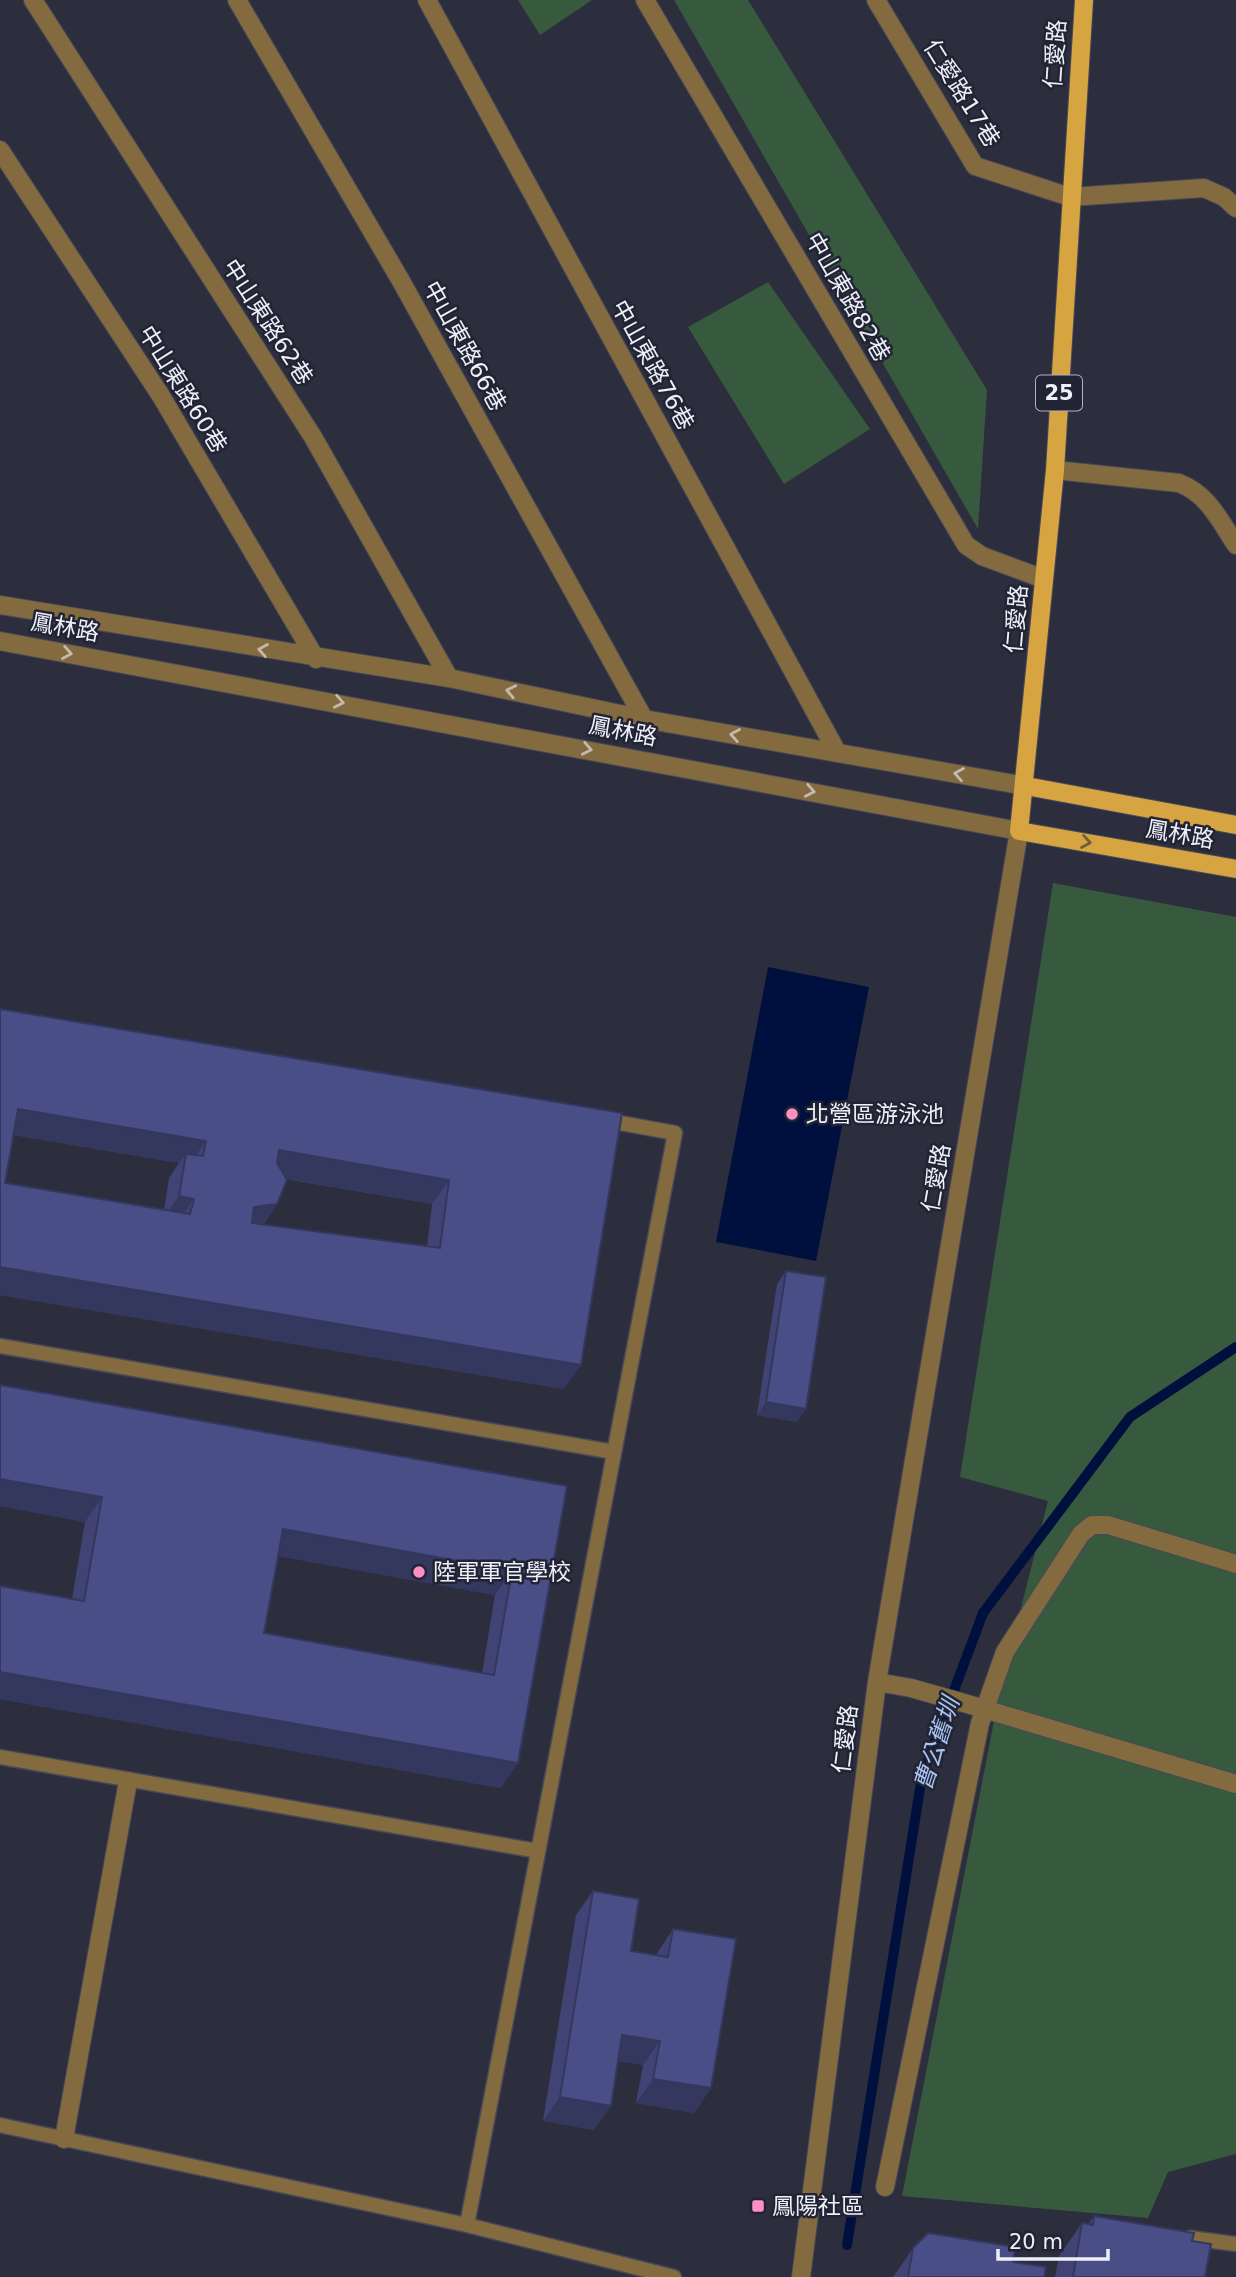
<svg xmlns="http://www.w3.org/2000/svg" width="1236" height="2277" viewBox="0 0 1236 2277" font-family="'DejaVu Sans','Noto Sans TC',sans-serif">
<rect width="100%" height="100%" fill="#2c2e3e"/>
<path fill="#37593e" d="M518,0H592L540,35Z
M674,0H748L987,390L978,529Z
M768,282L870,429L784,484L688,327Z
M1053,883L1236,917V2154L1168,2172L1148,2218L902,2196L999,1695L1048,1501L960,1477Z"/>
<path fill="#00103e" d="M768,967L869,987L816,1261L716,1242Z"/>
<g fill="none" stroke-linecap="round" stroke-linejoin="round">
<path stroke="#00103e" stroke-width="10" d="M847,2245L922,1776L983,1613L1130,1417L1236,1347"/>
<g stroke="#474958" stroke-width="17">
<path id="service" d="M0,1346L614,1452
M0,1757L538,1851
M0,2125L467,2225L674,2277
M467,2225L675,1133L604,1120
M1176,2245L1190,2238L1236,2244"/>
</g>
<g stroke="#474958" stroke-width="20">
<path id="minor" d="M33,0L313,437L449,678
M237,0L401,281L644,719
M427,0L837,752
M645,0L966,545L982,556L1044,579
M876,0L975,166L1070,197L1204,188L1224,197L1236,208
M0,150L161,396L316,659
M1055,470L1179,483C1208,494 1220,521 1236,545
M0,605L449,678L644,719L1026,786
M0,641L1019,831L877,1682L801,2277
M877,1682L911,1688L964,1703L1236,1784
M64,2139L128,1781
M885,2187L980,1723L1005,1652L1081,1534L1092,1525H1108L1236,1564"/>
</g>
<g stroke="#474958" stroke-width="20">
<path id="primary" d="M1084,0L1055,470L1019,831L1236,869
M1026,786L1236,825"/>
</g>
<use href="#service" stroke="#836b3f" stroke-width="14"/>
<use href="#minor" stroke="#836b3f" stroke-width="18"/>
<use href="#primary" stroke="#d6a440" stroke-width="18"/>
</g>
<path fill="#404374" fill-rule="evenodd" d="M0,1009L622,1113L564,1389L0,1295ZM14,1135L179,1163L169,1178L164,1210L5,1183ZM286,1179L432,1204L427,1247L263,1225L277,1204Z
M786,1271L797,1422L757,1415L777,1284Z
M0,1385L567,1486L501,1788L0,1699V1586L72,1599L85,1522L0,1506ZM278,1556L495,1595L482,1673L264,1633Z
M593,1891L631,1951L656,1955L673,1929L711,2088L694,2113L636,2103L643,2065L618,2061L594,2130L543,2121L576,1915Z
M1094,2216L1192,2241L1205,2277H1055L1059,2256L1082,2223L1088,2224Z
M913,2248L1013,2262L1044,2277H893Z"/>
<path fill="#34375e" d="M18,1109L206,1141L189,1165L186,1154L179,1163L1,1133Z
M279,1150L449,1180L432,1204L262,1174Z
M179,1196L194,1199L177,1223L162,1220Z
M277,1204L260,1228L237,1231L254,1207Z
M0,1267L581,1365L564,1389L0,1295Z
M766,1402L806,1409L797,1422L757,1415Z
M0,1479L102,1497L85,1522L0,1506Z
M283,1529L512,1571L495,1595L266,1554Z
M0,1672L518,1763L501,1788L0,1699Z
M622,2035L660,2041L643,2065L605,2059Z
M653,2079L711,2088L694,2113L636,2103Z
M560,2097L611,2106L594,2130L543,2121Z"/>
<path fill="#4a4e87" stroke="#34375e" stroke-width="2" fill-rule="evenodd" d="M0,1009L622,1113L581,1365L0,1267ZM18,1109L206,1141L203,1156L186,1154L179,1196L194,1199L190,1214L5,1183ZM279,1150L449,1180L440,1248L252,1223L254,1207L277,1204L287,1180L277,1163Z
M786,1271L826,1277L806,1409L766,1402Z
M0,1385L567,1486L518,1763L0,1672V1586L84,1601L102,1497L0,1479ZM283,1529L512,1571L494,1675L264,1633Z
M593,1891L639,1899L631,1951L668,1957L673,1929L736,1939L711,2088L653,2079L660,2041L622,2035L611,2106L560,2097Z
M1094,2216L1194,2233L1192,2241L1211,2244L1205,2277H1073L1082,2223L1093,2225Z
M928,2233L1015,2247L1013,2262L1046,2267L1044,2277H908L913,2248Z"/>
<defs><path id="oneway-chevron" d="M-2-3.5L2.5 0L-2 3.5" fill="none" stroke-width="1.6" stroke-linecap="round" stroke-linejoin="round" transform="scale(1.75)"/></defs>
<g stroke="#c3baaf">
<use href="#oneway-chevron" transform="translate(263 650) rotate(-170)"/>
<use href="#oneway-chevron" transform="translate(67 653) rotate(10)"/>
<use href="#oneway-chevron" transform="translate(511 691) rotate(-168)"/>
<use href="#oneway-chevron" transform="translate(339 702) rotate(11)"/>
<use href="#oneway-chevron" transform="translate(735 735) rotate(-170)"/>
<use href="#oneway-chevron" transform="translate(587 749) rotate(11)"/>
<use href="#oneway-chevron" transform="translate(959 774) rotate(-170)"/>
<use href="#oneway-chevron" transform="translate(810 791) rotate(11)"/>
</g>
<use stroke="#735e39" href="#oneway-chevron" transform="translate(1086 842) rotate(10)"/>
<g fill="#fc8fc3" stroke="#222434" stroke-width="2.5">
<circle cx="792" cy="1114" r="7"/>
<circle cx="419" cy="1572" r="7"/>
<rect x="751" y="2199" width="14" height="14" rx="3.5"/>
</g>
<g text-anchor="middle" dominant-baseline="central" stroke-width="5" stroke-linejoin="round" paint-order="stroke">
<rect fill="#222434" stroke="#b0b2bf" stroke-width="2" x="1036" y="375.5" width="46" height="35" rx="5"/>
<g font-size="21" font-weight="bold" fill="#edeffa">
<text x="1059" y="393">25</text>
</g>
<g font-size="23" fill="#edeffa" stroke="#222434">
<text transform="translate(1055 54) rotate(-86)">仁愛路</text>
<text transform="translate(962 93) rotate(58)">仁愛路17巷</text>
<text transform="translate(848 297) rotate(60)">中山東路82巷</text>
<text transform="translate(268 322) rotate(57)">中山東路62巷</text>
<text transform="translate(465 346) rotate(61)">中山東路66巷</text>
<text transform="translate(653 365) rotate(61)">中山東路76巷</text>
<text transform="translate(183 389) rotate(58)">中山東路60巷</text>
<text transform="translate(1016 619) rotate(-85)">仁愛路</text>
<text transform="translate(65 627) rotate(10)">鳳林路</text>
<text transform="translate(623 731) rotate(11)">鳳林路</text>
<text transform="translate(1180 834) rotate(10)">鳳林路</text>
<text transform="translate(936 1178) rotate(-80)">仁愛路</text>
<text transform="translate(845 1739) rotate(-83)">仁愛路</text>
</g>
<g font-size="23" fill="#edeffa" stroke="#222434" text-anchor="start">
<text x="806" y="1114">北營區游泳池</text>
<text x="433" y="1572">陸軍軍官學校</text>
<text x="772" y="2206">鳳陽社區</text>
</g>
<g font-size="24" font-style="italic" fill="#a8c3f2" stroke="#222434">
<text transform="translate(937 1744) rotate(-72)">曹公舊圳</text>
</g>
</g>
<path d="M998 2249v10h110v-10" fill="none" stroke="#edeffa" stroke-width="3.5"/>
<text x="1009" y="2249" font-size="21" fill="#edeffa" stroke="#222434" stroke-width="5" paint-order="stroke">20 m</text>
</svg>
